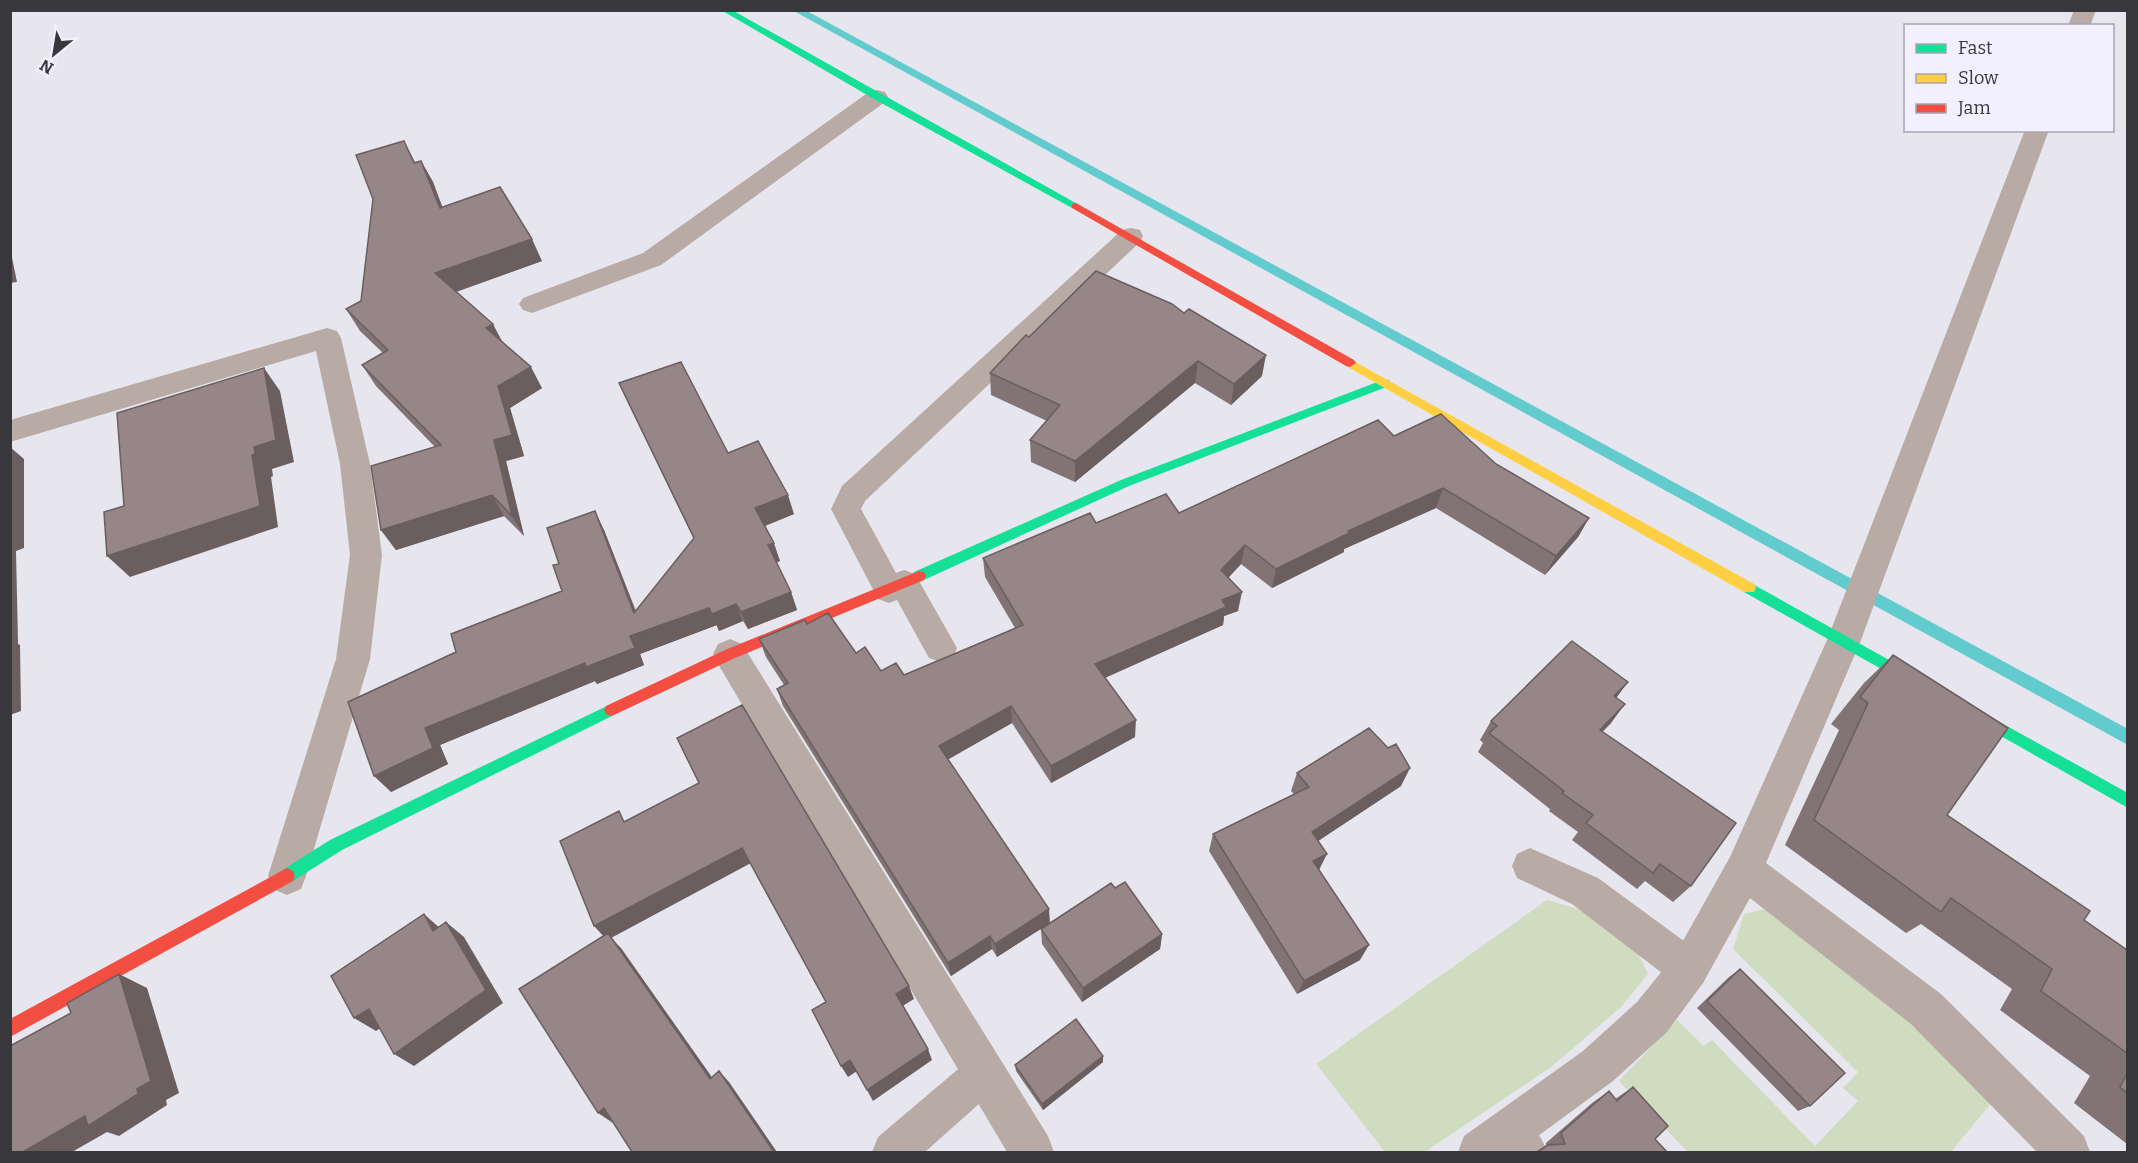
<svg xmlns="http://www.w3.org/2000/svg" width="2138" height="1163" viewBox="0 0 2138 1163" font-family="Bitter,serif">
<rect width="100%" height="100%" fill="#e7e6ee"/>
<path fill="#cfdcc0" d="M1547,900L1581,910L1638,954L1648,974L1620,1008L1551,1067L1425,1152H1385L1316,1064Z
M1770,908L1874,986L1992,1102L1951,1152H1688L1619,1081L1677,1020L1704,1046L1712,1040L1815,1146L1858,1101L1843,1088L1858,1072L1733,949L1744,914Z"/>
<g fill="none" stroke-linecap="round" stroke-linejoin="round">
<path fill="#62cbce" fill-rule="evenodd" d="M792,10H805L2128,729V745Z"/>
<path fill="#b8aaa4" fill-rule="evenodd" d="M877,90L885,92L888,97L885,102L661,265L532,313L523,310L519,304L523,298L643,253L869,92Z
M1131,228L1140,230L1143,236L1140,242L865,501L861,509L896,573L904,570L915,574L957,648L953,658L941,662L929,658L897,600L889,603L878,599L831,509L842,486L1122,230Z
M1530,848L1598,878L1703,955L1708,969L1703,983L1689,988L1675,983L1572,904L1517,878L1512,866L1517,854Z
M984,1053L998,1059L1004,1073L998,1087L925,1152H872L878,1137L970,1059Z
M1509,1110C1528,1118 1541,1133 1547,1152H1499L1488,1131L1494,1116Z"/>
<path fill="#b8aaa4" fill-rule="evenodd" d="M2074,10H2096L2090,26H2068Z
M2025,130H2049L1861,640L1766,863L1941,994L2084,1136L2090,1152H2037L1911,1024L1750,898L1703,983L1667,1032L1613,1081L1516,1152H1458L1464,1136L1583,1051L1637,1002L1675,955L1730,857L1827,640Z
M327,328L337,331L341,338L370,464L382,555L370,659L306,876L301,889L287,895L273,889L268,876L336,659L350,555L340,464L316,351L10,442V420Z
M730,639L742,644L1048,1136L1054,1152H1007L718,664L713,654L718,644Z"/>
<path fill="#16e098" fill-rule="evenodd" d="M721,10H732L1081,206L1080,208H1072L874,99Z
M1385,379L1389,380L1391,383L1389,386L1129,486L924,580H914L912,576L914,572L1121,480Z
M1749,582L1927,681L1929,685L1927,689L1922,691L1917,689L1744,592L1742,588L1744,584Z
M611,704L616,706L618,710L616,714L342,850L293,881L287,884L281,881L279,876L281,871L330,840Z
M1967,704L2128,793V808L1962,714L1960,710L1962,706Z"/>
<path fill="#ffcf43" fill-rule="evenodd" d="M1350,359L1754,584L1756,588L1754,592H1744L1346,366L1344,363Z"/>
<path fill="#f24e42" fill-rule="evenodd" d="M1076,203L1354,360L1356,363L1350,367L1346,366L1072,208V204Z
M919,571L924,572L926,576L924,580L735,658L616,714L611,716L606,714L604,710L606,706L725,650Z
M287,868L293,871L295,876L293,881L10,1037V1019Z"/>
</g>
<path fill="#827375" d="M404,141L415,162L421,161L433,182L442,207L542,261L456,292L503,342L542,388L510,408L524,456L506,461L524,536L504,516L396,550L381,530L435,447L376,386L362,365L383,353L360,331L346,309L361,301Z
M1096,271L1262,376L1231,405L1195,383L1075,482L1031,462L1030,440L1047,421L991,395L990,373L1029,337Z
M619,383L728,453L794,514L765,526L780,561L776,563L791,592L797,610L748,629L743,621L719,631L717,625L640,654L644,665L597,684L595,681L440,745L448,764L391,792L456,652L562,591L559,564L604,530L636,611L694,539L628,403Z
M1394,436L1496,464L1589,518L1578,537L1545,575L1436,508L1344,549V552L1272,588L1241,564L1228,578L1238,611L1224,616L1223,625L1105,678L1135,737L1051,783L1012,723L948,759L1050,923L997,957L992,949L951,976L783,706L777,689L784,685L766,657L759,639L807,624L856,653L881,671L904,675L1015,628L985,577L983,558L1096,523L1179,513Z
M1893,655L1947,815L2084,920L2127,950V1144L2074,1103L2090,1076L2000,1010L2012,989L1921,924L1906,933L1785,845L1839,730L1831,724L1864,683Z
M1616,698L1611,723L1603,731L1691,886L1673,902L1645,881L1637,889L1572,840L1578,832L1549,811L1550,809L1478,752L1483,743L1480,740L1491,721Z
M1297,773L1401,786L1318,841L1319,871L1360,960L1297,994L1209,851L1213,834L1294,794L1291,791Z
M1115,888L1162,934L1160,949L1082,1002L1042,944L1041,929Z
M1740,969L1810,1106L1798,1111L1697,1008L1729,977Z
M1103,1056V1062L1043,1110L1016,1071L1015,1065Z
M1633,1087L1655,1139L1667,1152H1535L1546,1145V1143L1592,1103L1609,1091L1615,1099Z"/>
<path fill="#6a5e5f" d="M421,161L433,182L451,230L440,208Z
M532,239L542,261L447,295L435,273Z
M10,248L17,282L10,283Z
M493,324L504,345L486,328Z
M1266,355L1262,376L1231,405L1234,384Z
M1198,361L1195,383L1075,482V461Z
M531,367L542,388L510,408L524,456L506,461L524,536L512,516L494,440L498,386Z
M264,368L280,391L294,462L272,469L273,476L271,477L278,527L130,577L107,556L252,455Z
M10,447L24,459V548L16,551L18,644L20,645L21,711L10,715Z
M1443,488L1436,508L1344,549V552L1272,588L1276,569L1348,531Z
M492,495L504,516L396,550L381,530Z
M788,495L794,514L762,527L755,508Z
M595,511L604,530L643,631L634,613Z
M1589,518L1578,537L1545,575L1556,556Z
M774,543L780,561L774,563L768,545Z
M1245,545L1241,564L1218,589L1221,570Z
M791,592L797,610L748,629L741,612Z
M1242,592L1238,611L1224,616L1223,625L1095,682V664L1222,600Z
M736,604L743,621L719,631L712,614Z
M709,608L717,625L640,654L644,665L597,684L595,681L440,745L448,764L391,792L374,776L425,728L630,636Z
M1628,682L1614,701V696Z
M1625,704L1611,723L1586,748L1600,730Z
M1011,706L1012,723L942,763L939,746Z
M1136,720L1135,737L1051,783V766Z
M1410,768L1401,786L1306,849L1312,832Z
M742,848L751,863L611,938L621,948L721,1090L710,1079L607,940L594,926Z
M1327,854L1319,870L1313,861Z
M1049,909L1050,923L997,957L995,944Z
M424,914L442,930L433,931Z
M446,922L464,937L503,1003L414,1066L394,1054Z
M1162,934L1160,949L1082,1002L1083,988Z
M990,936L992,949L951,976L948,963Z
M1369,945L1360,960L1297,994L1304,981Z
M119,974L147,988L179,1093L166,1100L167,1105L119,1136L107,1132L72,1152H23L85,1116L137,1089Z
M909,986L914,999L901,1007L896,994Z
M369,1009L390,1022L376,1031L354,1018Z
M928,1049L932,1060L873,1101L867,1090Z
M1103,1056V1062L1043,1110L1042,1104Z
M850,1060L857,1071L848,1077L841,1066Z
M719,1071L729,1082L777,1152H774Z
M604,1108L619,1119L613,1123L598,1113Z"/>
<path fill="#978688" stroke="#6a5e5f" stroke-width="1.5" d="M404,141L414,163L421,161L440,208L500,187L532,239L435,273L493,324L486,328L531,367L498,386L512,435L494,440L512,516L492,495L381,530L371,466L441,445L362,365L388,350L346,309L361,301L373,199L356,155Z
M1096,271L1172,304L1184,313L1189,309L1266,355L1234,384L1198,361L1075,461L1030,440L1060,405L990,373L1026,335L1029,337Z
M681,362L728,453L758,441L788,495L755,508L774,543L768,545L791,592L741,612L736,604L712,614L709,608L630,636L635,648L586,667L585,663L425,728L433,748L374,776L348,702L456,652L451,634L562,591L553,565L559,564L547,528L595,511L634,613L694,538L619,383Z
M264,368L276,440L254,447L255,454L252,455L260,506L107,556L104,512L124,506L117,413Z
M1441,414L1496,464L1589,518L1556,556L1443,488L1348,531L1349,533L1276,569L1245,545L1221,570L1242,592L1222,600L1226,607L1095,664L1136,720L1051,766L1011,706L939,746L1049,909L995,944L990,936L948,963L777,689L788,683L759,639L805,620L807,624L828,613L856,653L865,647L881,671L896,663L904,675L1023,625L983,558L1090,513L1096,523L1166,494L1179,513L1378,420L1394,436Z
M1572,641L1628,682L1614,696L1625,704L1600,730L1736,823L1691,886L1660,864L1653,873L1586,823L1593,815L1562,793L1564,791L1489,733L1497,726L1491,721Z
M1893,655L2008,728L1947,815L2090,911L2084,920L2127,950V1053L2041,991L2052,969L1951,898L1941,912L1814,820L1868,703L1860,697Z
M742,705L909,986L896,994L928,1049L867,1090L850,1060L841,1066L812,1010L826,1002L742,848L594,926L560,841L619,811L624,822L699,783L677,738Z
M1369,728L1388,748L1396,744L1410,768L1312,832L1327,854L1313,861L1369,945L1304,981L1213,834L1309,787L1297,773Z
M1125,882L1162,934L1083,988L1041,929L1111,883L1115,888Z
M424,914L433,931L446,922L486,990L394,1054L369,1009L354,1018L331,976Z
M608,933L710,1079L719,1071L774,1152H632L604,1108L598,1113L519,989Z
M1740,969L1845,1073L1810,1106L1707,1001Z
M119,974L151,1081L137,1089L138,1094L88,1126L85,1116L23,1152H10V1046L71,1013L67,1003Z
M1076,1019L1103,1056L1042,1104L1015,1065Z
M2127,1074V1093L2120,1087Z
M1633,1087L1668,1126L1655,1139L1667,1152H1538L1548,1145L1565,1144L1561,1133L1609,1091L1617,1101Z"/>
<rect width="2138" height="1163" fill="none" stroke="#38373c" stroke-width="24"/>
<rect x="1904" y="24" width="210" height="108" fill="#f2effe" stroke="#a8a5b0" stroke-width="1.5"/>
<rect x="1916" y="44" width="30" height="9" fill="#16e098" stroke="#a8a5b0" stroke-width="1.5"/>
<text x="1958" y="54" font-size="18" fill="#38373c">Fast</text>
<rect x="1916" y="74" width="30" height="9" fill="#ffcf43" stroke="#a8a5b0" stroke-width="1.5"/>
<text x="1958" y="84" font-size="18" fill="#38373c">Slow</text>
<rect x="1916" y="104" width="30" height="9" fill="#f24e42" stroke="#a8a5b0" stroke-width="1.5"/>
<text x="1958" y="114" font-size="18" fill="#38373c">Jam</text>
<g transform="translate(54 54) rotate(210)" stroke="#f2effe" stroke-width="4.5" paint-order="stroke">
<path d="M0-4.5L10 22L0 15L-10 22Z" fill="#38373c"/>
<text y="-9" font-size="16" font-weight="bold" text-anchor="middle" fill="#38373c">N</text>
</g>
</svg>
